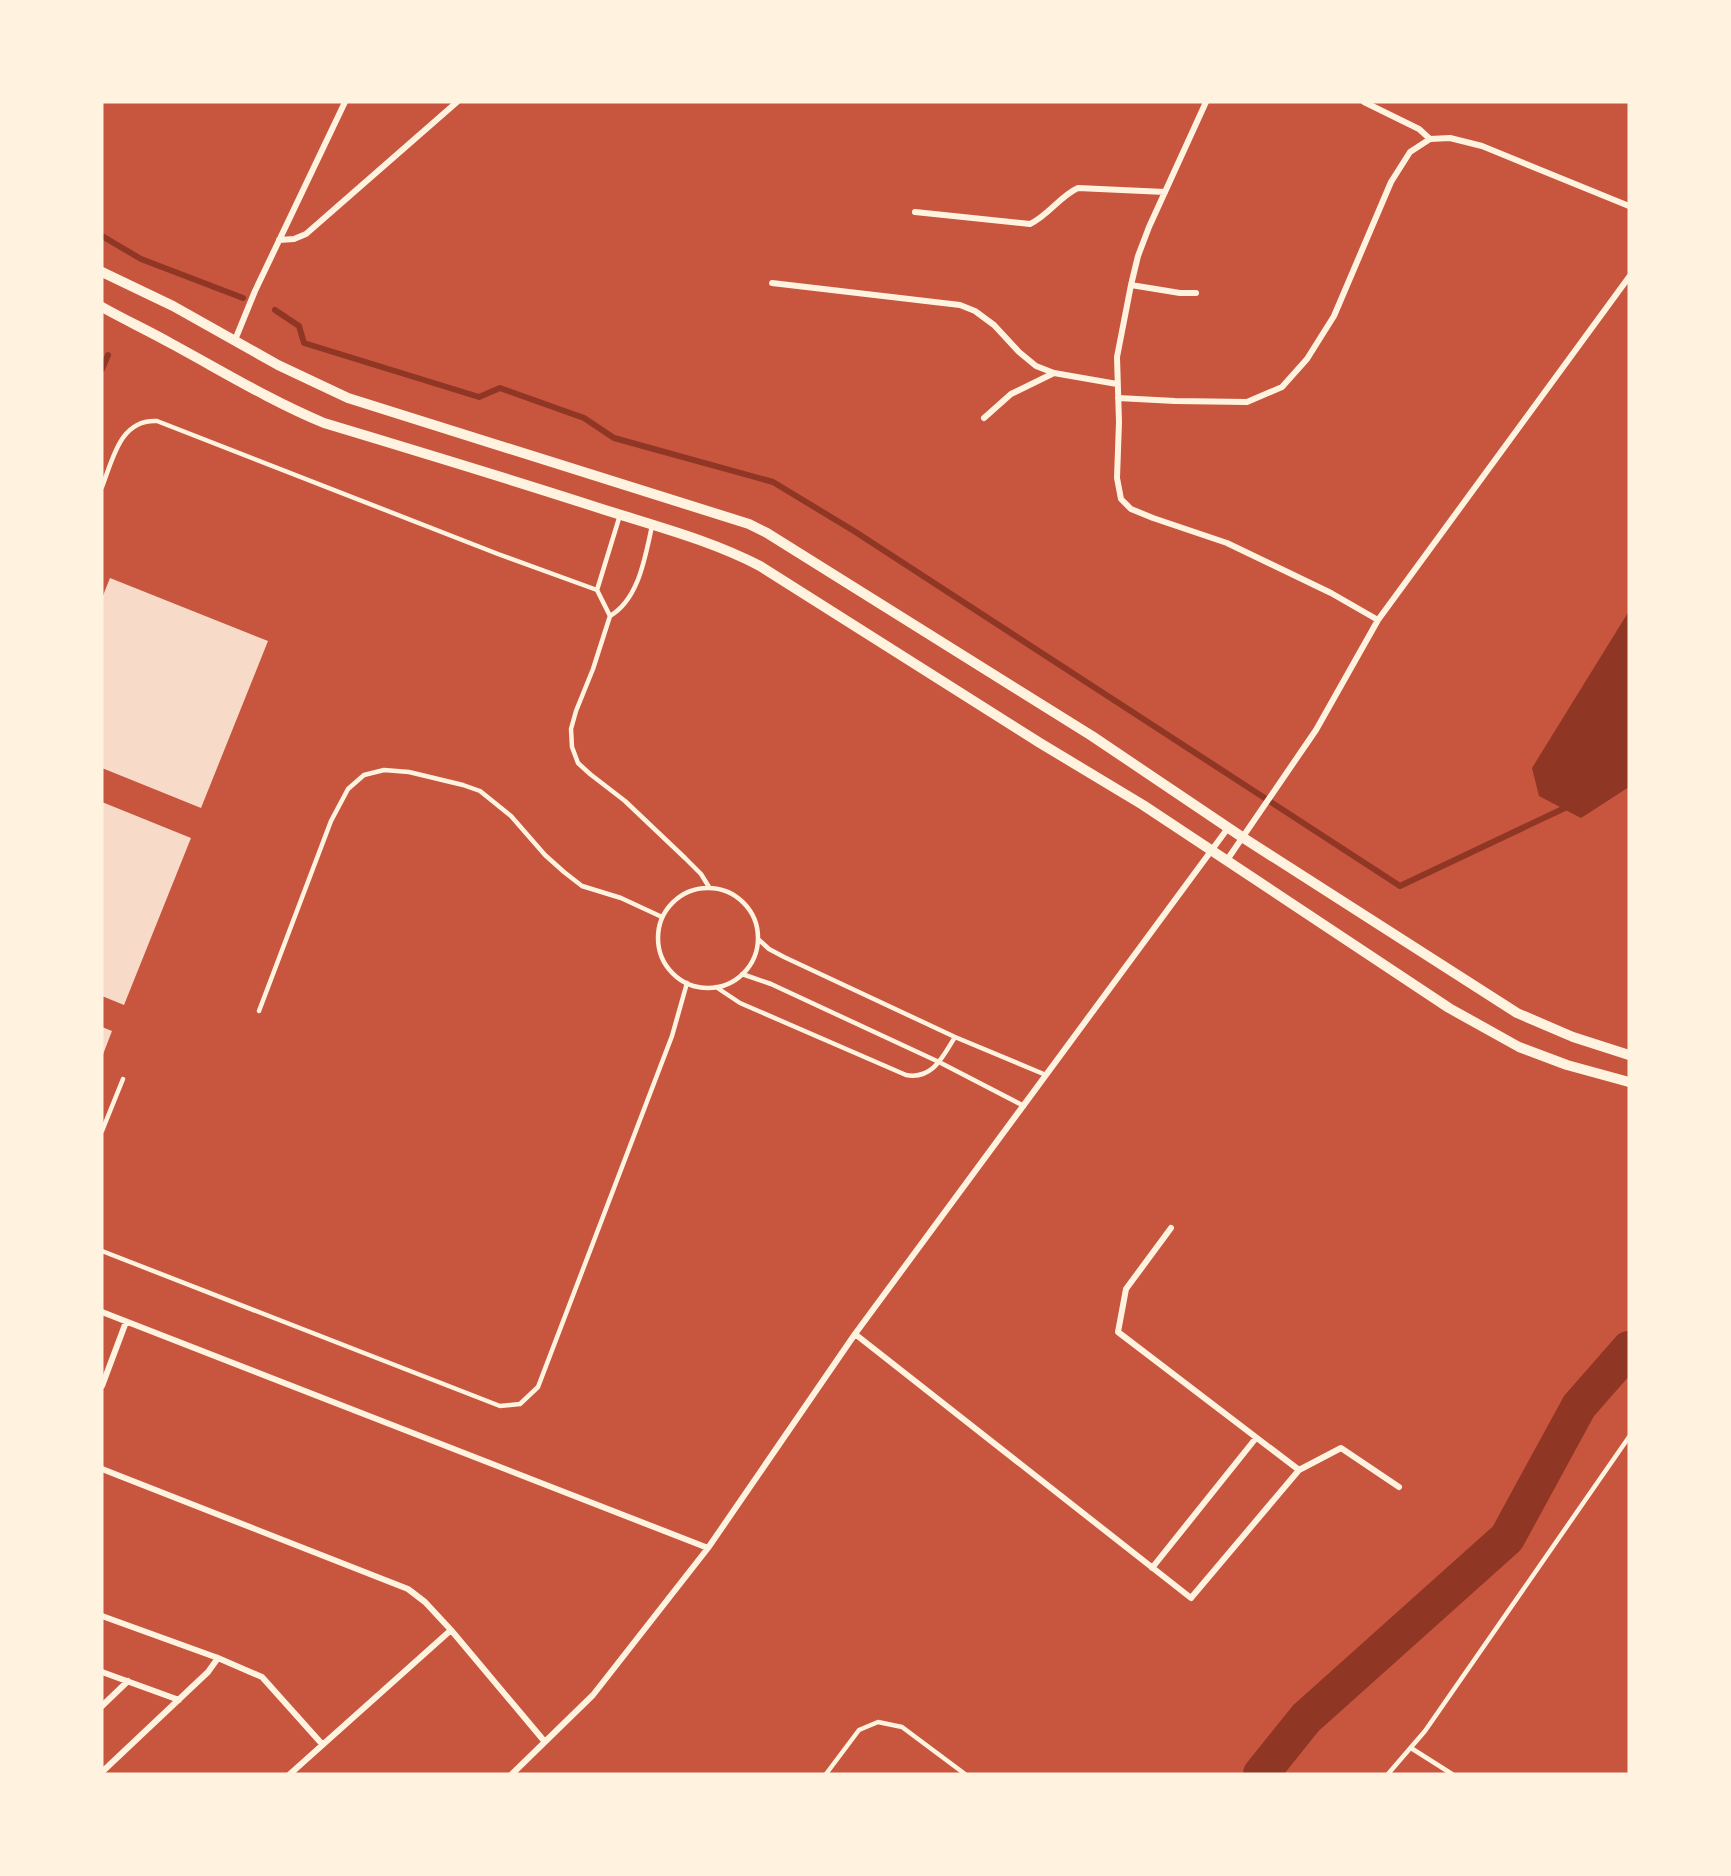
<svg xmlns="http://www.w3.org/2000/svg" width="1731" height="1876" viewBox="0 0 1731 1876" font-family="'PT Sans',sans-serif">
<rect width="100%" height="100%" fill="#c8553d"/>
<path fill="#8f3625" d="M1629,611V787L1581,818L1539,796L1532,768Z"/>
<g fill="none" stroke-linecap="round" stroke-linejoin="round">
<path stroke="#8f3625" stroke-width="6" d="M102,236L141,259L243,298
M275,310L299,326L304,343L479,397L500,388L584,418L614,438L773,482L854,531L1400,886L1569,806
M102,369L108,355"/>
<path stroke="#8f3625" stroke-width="36" d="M1261,1774L1306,1718L1507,1538L1579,1406L1629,1349"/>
</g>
<path fill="#f7dbc8" d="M110,578L268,641L201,808L102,768V598Z
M102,802L191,838L124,1005L102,996Z
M102,1027L112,1031L102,1057Z"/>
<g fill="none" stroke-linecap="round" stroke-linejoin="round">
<path stroke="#fff3e0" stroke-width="4.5" d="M102,487C113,459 120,419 157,421L498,554L597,590L610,616L593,669L576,711L571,729L572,747L578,763L590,774L625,801L685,858L701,874L709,887
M597,590L620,515
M610,616C639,599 645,557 652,526
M658 938a50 50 0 1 1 100 0a50 50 0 1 1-100 0Z
M758,939L769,949L784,957L955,1037L1046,1075
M742,974L771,984L939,1062L1024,1106
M716,987L740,1003L906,1075C933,1080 943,1056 955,1037
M259,1011L331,821L348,789L364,775L384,770L409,772L463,785L480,791L511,816L545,855L564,872L582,886L621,898L662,917
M102,1131L123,1079
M102,1251L500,1406L520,1404L538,1387L672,1036L687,983
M1411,1748L1452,1774
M826,1774L859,1730L878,1722L902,1727L965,1774
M1388,1774L1425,1731L1629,1437"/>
<path stroke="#fff3e0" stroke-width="6" d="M1206,102L1149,227L1138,256L1131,285L1117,357L1119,422L1117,478L1121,499L1131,509L1153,518L1227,543L1331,593L1378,620
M1364,102L1419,129L1430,139
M915,212L1030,224C1049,215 1060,196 1078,188L1165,192
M279,240L294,239L306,234L457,102
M772,283L960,305L975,311L994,325L1019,352L1036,366L1054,373
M1131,285L1180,293H1196
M235,340L255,291L345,102
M1118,398L1175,401L1247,402L1282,387L1307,359L1334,316L1391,182L1410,152L1430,139L1450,138L1482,146L1629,206
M984,418L1011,394L1054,373L1117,384
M1227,860L1316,730L1378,620L1629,277
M1171,1228L1126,1289L1118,1332L1299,1470
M102,1312L708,1548
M855,1334L1191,1598L1299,1470L1341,1448L1399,1487
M102,1386L126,1322
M102,1469L408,1589L425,1602L451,1630L545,1742
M1152,1568L1256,1438
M102,1616L218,1658L262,1677L322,1744
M102,1672L179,1700
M102,1706L128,1681
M102,1772L208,1672L218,1658
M290,1774L451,1630
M512,1774L593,1695L708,1548L855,1334L1228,828"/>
<path stroke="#fff3e0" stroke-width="10" d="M102,272L173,306L278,365L348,398L749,524L767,533L1092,736L1242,837L1517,1013L1573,1037L1629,1055
M102,307C125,320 149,331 172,344C222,371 271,401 324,423C417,451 510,479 602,509C655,526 710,540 760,566L1040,743L1143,805L1449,1008L1519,1047L1567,1065L1629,1082"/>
</g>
<rect width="1731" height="1876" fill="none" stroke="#fff3e0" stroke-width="207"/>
</svg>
